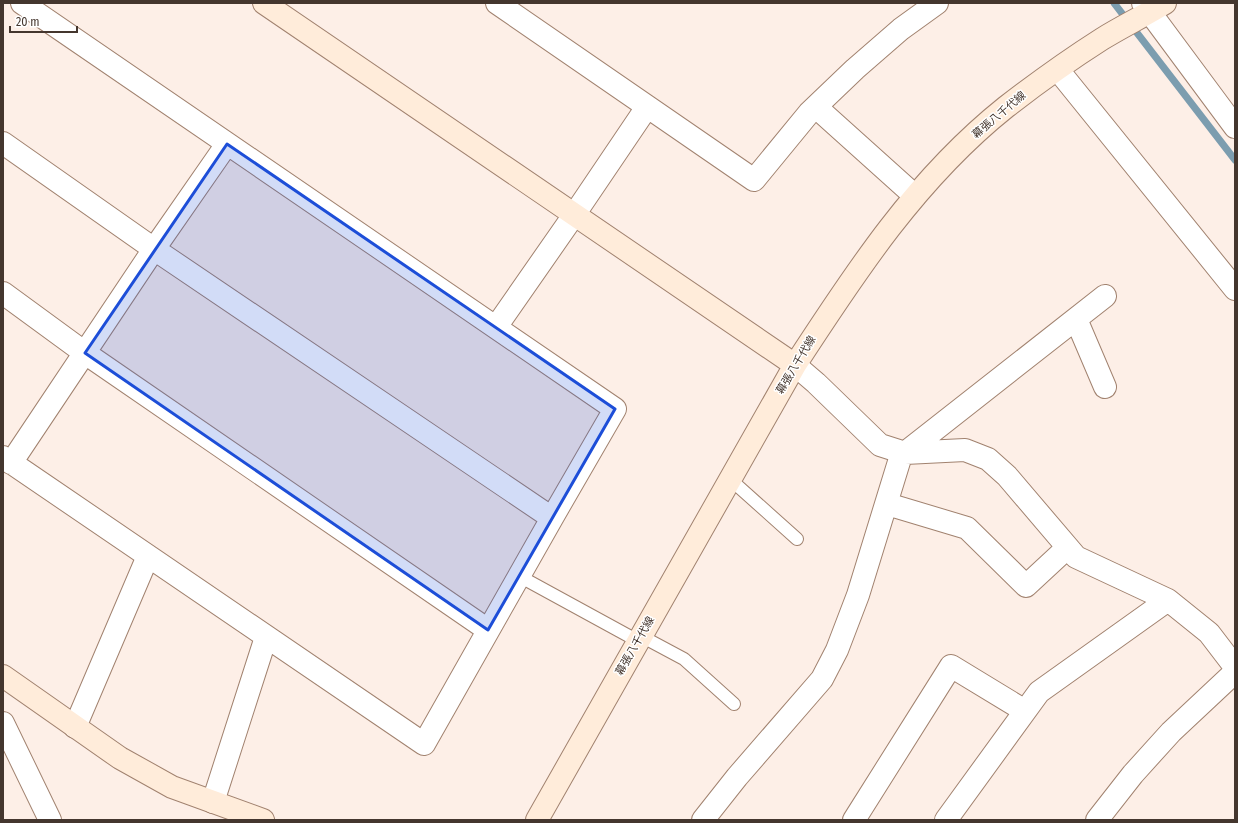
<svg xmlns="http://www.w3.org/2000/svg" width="1238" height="823" viewBox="0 0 1238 823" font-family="'Fira Sans Condensed','Noto Sans JP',sans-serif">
<rect width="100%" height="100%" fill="#fdefe7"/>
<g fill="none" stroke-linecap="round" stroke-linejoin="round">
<path stroke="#7c9daf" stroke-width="7" d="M1114,3L1235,160"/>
<g stroke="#a1826f" stroke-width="14">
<path id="lane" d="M730,479L797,539
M519,576L638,641
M641,636L684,659L734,704"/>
</g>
<g stroke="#a1826f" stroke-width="24">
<path id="street" d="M497,3L754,180L809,113L855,69L901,29L937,3
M1143,3L1235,127
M1058,70L1235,289
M816,107L915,196
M3,143L154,249L552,518
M3,293L85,353L488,630
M1076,319L1105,387
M496,327L574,215L647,107
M795,365L816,383L880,445L905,453L965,450L988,459L1007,476L1076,557L1168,600L1209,633L1235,667
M905,453L1105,296
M3,457L424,744L552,518L615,409L22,3
M11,463L154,249L227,144
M887,504L967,528L1026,586L1067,548
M3,723L50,820
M75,727L148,556
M213,802L266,637
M703,820L737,777L822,679L837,650L858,595L902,452
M854,820L951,666L1025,711
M946,820L1039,692L1168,600
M1097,820L1133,774L1171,732L1235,672"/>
</g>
<g stroke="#a1826f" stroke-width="24">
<path id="secondary" d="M264,3L795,365
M3,676L120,758L172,787L263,820
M537,820L795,365C856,271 917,178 1006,107C1037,83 1069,60 1102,39C1123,26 1144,16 1165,3"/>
</g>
<use href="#lane" stroke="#fff" stroke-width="12"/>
<use href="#street" stroke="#fff" stroke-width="22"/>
<use href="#secondary" stroke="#ffecda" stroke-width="22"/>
</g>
<path fill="#1d4ed8" fill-opacity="0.2" stroke="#1d4ed8" stroke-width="3" stroke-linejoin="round" d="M227,144L615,409L488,630L85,353Z"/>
<g text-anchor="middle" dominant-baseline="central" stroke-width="3" stroke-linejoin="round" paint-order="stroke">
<g font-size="11" fill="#44362e" stroke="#fff">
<text transform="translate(999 115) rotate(-40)">幕張八千代線</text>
<text transform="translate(796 365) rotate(-59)">幕張八千代線</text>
<text transform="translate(635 646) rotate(-60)">幕張八千代線</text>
</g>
</g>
<rect width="1238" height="823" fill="none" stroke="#44362e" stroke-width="8"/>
<path d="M10 26v6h67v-6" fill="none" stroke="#44362e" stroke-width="2"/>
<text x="16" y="26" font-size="12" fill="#44362e" stroke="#ffffff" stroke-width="3" paint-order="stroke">20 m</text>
</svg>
